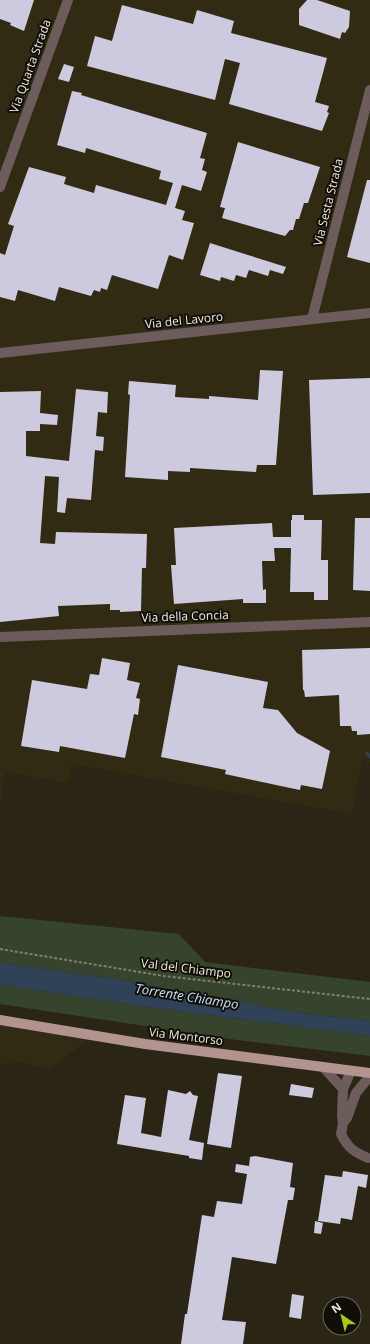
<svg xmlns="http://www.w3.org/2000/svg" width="370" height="1344" viewBox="0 0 370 1344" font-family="'Open Sans',sans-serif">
<rect width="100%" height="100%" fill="#2a2515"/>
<path fill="#322b14" d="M0,0H370V763L362,759L352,814L72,764L68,783L6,772L0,803Z
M0,1023L88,1039L50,1070L10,1060L0,1067Z"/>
<path fill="#36442d" d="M0,916L179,934L205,962L370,982V1021L301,1013L115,979L0,963Z
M0,985L90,998L125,1004L370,1036V1056L237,1040L0,1004Z"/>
<path fill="#2f4257" d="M0,963L115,979L301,1013L370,1021V1036L125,1004L90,998L0,985Z"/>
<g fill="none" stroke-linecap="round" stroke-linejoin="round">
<path stroke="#2f4257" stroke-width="3" d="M367,753L370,757"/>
</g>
<path fill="#cdcadf" d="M0,0H34L24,31L10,25L11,23L0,19Z
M307,0H317L350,11L349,27L345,33L342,32L340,39L299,25V9Z
M122,5L193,24L197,10L234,21L231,33L327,58L315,102L329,106L327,112L329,113L322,131L229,104L240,63L225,59L215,100L87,66L95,36L112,41Z
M64,64L74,67L69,82L58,79Z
M72,91L82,93L81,95L207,133L200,158L205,159L202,170L207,172L201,191L182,185L175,208L185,211L182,220L194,223L183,260L169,255L158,289L112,275L107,290L101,288L100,292L94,290L91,296L59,287L55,301L18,290L15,301L0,297V253L5,255L14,226L8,224L29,167L66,177L64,184L94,193L96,185L166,205L173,183L159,179L161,171L86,148L85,153L57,145Z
M238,142L320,167L308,203H304L299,219H296L293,230H290L285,236L222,218L225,208L220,207Z
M367,180H370V263L347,257Z
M210,243L286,267L283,274L270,270L268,276L249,270L246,278L236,275L234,281L221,277L220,281L200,275Z
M260,370L283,371L276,465H257L256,472L190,468V472L168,471V480L125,477L130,395L128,394L129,381L176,385L175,397L209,399V396L258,400Z
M370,378V493L313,495L309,380Z
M76,389L108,392L107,413L98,412L96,436L104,437L103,451L95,450L91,500L67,498L65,513L57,512L59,477L45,476L40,543L55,544L56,532L147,534L146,568H142L141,611L120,612V610H110V604L58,606L59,616L0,622V392L41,391L40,413L58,415L57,425L40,424V431H26V456L69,461Z
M292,515H304V520H322L321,560H328V600H314V592H290L291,548H274L275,561H262L263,590L266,589V603H243V599L174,604L171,565H176L174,528L272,523L273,537H291V520H292Z
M355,518H370V591L353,590Z
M370,648V734L357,735V731H352L351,726H340L339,695L305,697L304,690H303L302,650Z
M102,658L130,663L127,680L140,683L136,698L140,699L138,715L134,714L125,758L60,746L59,752L21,746L32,680L87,689L90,674L99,675Z
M178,665L268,682L263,708L278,710L297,733L330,751L322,789L301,785L300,790L276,785L225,774L226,770L161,757Z
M218,1073L242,1076L231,1148L207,1144Z
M291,1084L314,1088L312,1098L289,1095Z
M168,1090L186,1094L190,1091L193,1095L198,1096L189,1140L204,1143L202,1160L189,1158V1156L117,1144L125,1095L146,1098L141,1133L161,1137Z
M255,1156L293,1163L290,1187L295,1188L293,1200H288L276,1264L232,1257L222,1320L246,1322L243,1344H181L185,1314H187L202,1215L214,1217L217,1201L242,1204L247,1174L235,1172L236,1164L249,1166L250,1157Z
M343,1171L368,1175L366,1188L358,1186L352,1220L341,1218L340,1224L318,1221L325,1175L342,1177Z
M315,1221L323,1223L321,1234L314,1233Z
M292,1294L304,1296L301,1319L289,1317Z"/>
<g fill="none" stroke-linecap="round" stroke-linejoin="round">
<path stroke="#837e71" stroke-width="2" stroke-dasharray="3 2" stroke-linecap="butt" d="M0,949L164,976L370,999"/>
<path stroke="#6c5c5b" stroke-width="10" d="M0,187L68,0
M312,319L370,90
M0,353L370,313
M0,637L370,622
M323,1067L343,1089
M351,1071L343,1089L342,1116L343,1123L341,1134C348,1148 354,1152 368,1158
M343,1123L347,1118L356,1093L370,1076"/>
<path stroke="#b29390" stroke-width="10" d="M0,1020L145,1044L370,1073"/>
</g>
<g text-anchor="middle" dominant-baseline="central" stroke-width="4" stroke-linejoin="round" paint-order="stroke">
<g font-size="12" fill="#efebe1" stroke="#110e07">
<text transform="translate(30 66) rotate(-70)">Via Quarta Strada</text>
<text transform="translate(328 202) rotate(-76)">Via Sesta Strada</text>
<text transform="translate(184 320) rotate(-6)">Via del Lavoro</text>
<text transform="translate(185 616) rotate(-2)">Via della Concia</text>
<text transform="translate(186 968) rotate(7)">Val del Chiampo</text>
<text transform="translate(186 1036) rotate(7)">Via Montorso</text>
</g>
<g font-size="13" font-style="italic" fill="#cbe2fd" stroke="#110e07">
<text transform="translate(187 996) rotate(9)">Torrente Chiampo</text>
</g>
</g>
<g transform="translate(342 1316) rotate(325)"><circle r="19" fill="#110e07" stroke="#6a665e"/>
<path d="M0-3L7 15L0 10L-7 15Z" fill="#a4c824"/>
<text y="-6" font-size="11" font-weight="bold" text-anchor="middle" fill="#efebe1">N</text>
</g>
</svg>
